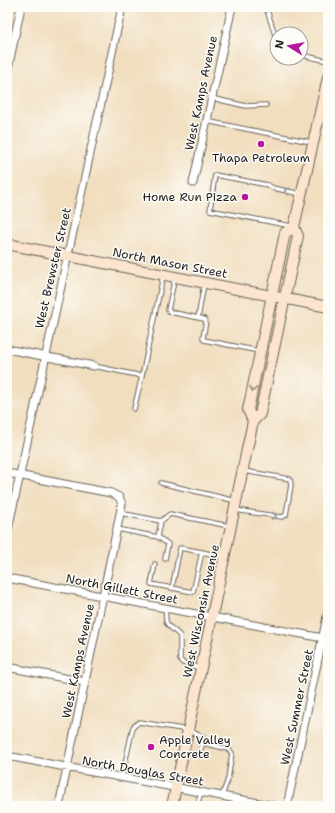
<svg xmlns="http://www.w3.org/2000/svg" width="335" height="813" viewBox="0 0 335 813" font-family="'Shantell Sans',sans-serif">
<rect width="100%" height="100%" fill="#fdfcf7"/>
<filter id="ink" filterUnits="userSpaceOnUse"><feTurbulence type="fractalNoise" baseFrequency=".025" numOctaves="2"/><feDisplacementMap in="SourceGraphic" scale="8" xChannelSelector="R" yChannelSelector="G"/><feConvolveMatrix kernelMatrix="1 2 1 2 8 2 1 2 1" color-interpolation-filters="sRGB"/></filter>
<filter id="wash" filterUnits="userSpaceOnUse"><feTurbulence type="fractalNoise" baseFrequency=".012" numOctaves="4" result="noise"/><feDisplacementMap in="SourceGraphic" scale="16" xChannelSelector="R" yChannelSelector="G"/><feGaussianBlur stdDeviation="0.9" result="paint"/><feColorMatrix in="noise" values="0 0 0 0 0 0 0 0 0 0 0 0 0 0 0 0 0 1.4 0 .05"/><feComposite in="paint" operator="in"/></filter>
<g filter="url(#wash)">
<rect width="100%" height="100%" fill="#f1debf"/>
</g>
<g filter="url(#ink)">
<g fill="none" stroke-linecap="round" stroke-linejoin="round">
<g stroke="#676055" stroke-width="5.5">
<path id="service" d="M266,7L277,41
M301,55L328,61
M211,98L246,106L266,105
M206,121L311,142
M291,226L210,210L215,175L268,185L273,188L301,194
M175,277L168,310L170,312L204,319L206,321L203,338L204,340L259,351
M198,318L204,284
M94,366L142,376L163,276
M134,409L142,376
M161,483L236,501
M235,510L282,517L286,515L291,485L290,479L244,471
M120,513L161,521L170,514L229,526
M117,529L158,537L161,521
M158,537L168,544L165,559
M155,564L151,584L193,592L202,552L224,557
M172,588L180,548L202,552
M166,609C164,628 169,624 180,636V660L183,663L200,668
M185,753L197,755L199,754L203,743
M122,777L133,727L139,722L188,730L203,737V743L228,749L232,753L228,779L222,796
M197,806L201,792"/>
</g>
<g stroke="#676055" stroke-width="9">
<path id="minor" d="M7,73L21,7
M193,183L232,7
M7,349L94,366
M7,473L111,493L119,497L122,504L59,806
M7,534L122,7
M7,578L328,639
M7,667L85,682
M7,756L275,806
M287,806L328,612"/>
</g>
<g stroke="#676055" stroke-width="12">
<path id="secondary" d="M7,244L328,307
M253,421L248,410L285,233L294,227
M172,806L253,421L260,414L298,236L294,227L328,77"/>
</g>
<use href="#service" stroke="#fff" stroke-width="3.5"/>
<use href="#minor" stroke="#fff" stroke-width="7"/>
<use href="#secondary" stroke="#fce5cf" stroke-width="10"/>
</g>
<defs><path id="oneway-chevron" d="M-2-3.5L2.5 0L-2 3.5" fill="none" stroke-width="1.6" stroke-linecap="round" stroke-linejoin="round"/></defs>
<g stroke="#999">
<use href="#oneway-chevron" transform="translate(287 191) rotate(-167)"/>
<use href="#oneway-chevron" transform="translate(274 516) rotate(9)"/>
</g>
<use stroke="#978b7e" href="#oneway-chevron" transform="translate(253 389) rotate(102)"/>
</g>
<g fill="#b5179e" stroke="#fdfcf7" stroke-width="1.5">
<circle cx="261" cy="144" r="4"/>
<circle cx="245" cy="197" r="4"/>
<circle cx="151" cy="747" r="4"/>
</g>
<g text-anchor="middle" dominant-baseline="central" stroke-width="3" stroke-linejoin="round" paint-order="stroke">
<g font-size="12" fill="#1c1c1c" stroke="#fdfcf7">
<text transform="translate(201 93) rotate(-78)">West Kamps Avenue</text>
<text transform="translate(170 263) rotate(11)">North Mason Street</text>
<text transform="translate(53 268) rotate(-77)">West Brewster Street</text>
<text transform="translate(122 589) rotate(11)">North Gillett Street</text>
<text transform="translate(201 611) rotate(-78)">West Wisconsin Avenue</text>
<text transform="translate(78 661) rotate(-78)">West Kamps Avenue</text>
<text transform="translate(297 707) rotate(-78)">West Summer Street</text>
<text transform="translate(143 771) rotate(10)">North Douglas Street</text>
</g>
<g font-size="12" fill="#1c1c1c" stroke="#fdfcf7">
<text x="261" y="158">Thapa Petroleum</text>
<text x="237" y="197" text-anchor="end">Home Run Pizza</text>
<text x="159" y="740" text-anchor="start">Apple Valley<tspan x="159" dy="14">Concrete</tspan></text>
</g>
</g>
<rect width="335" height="813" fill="none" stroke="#fdfcf7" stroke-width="24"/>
<g transform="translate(289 46) rotate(281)"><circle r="19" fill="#fdfcf7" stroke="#a3a29f"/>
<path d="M0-3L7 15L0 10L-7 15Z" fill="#b5179e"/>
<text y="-6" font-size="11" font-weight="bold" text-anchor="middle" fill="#1c1c1c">N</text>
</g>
</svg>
